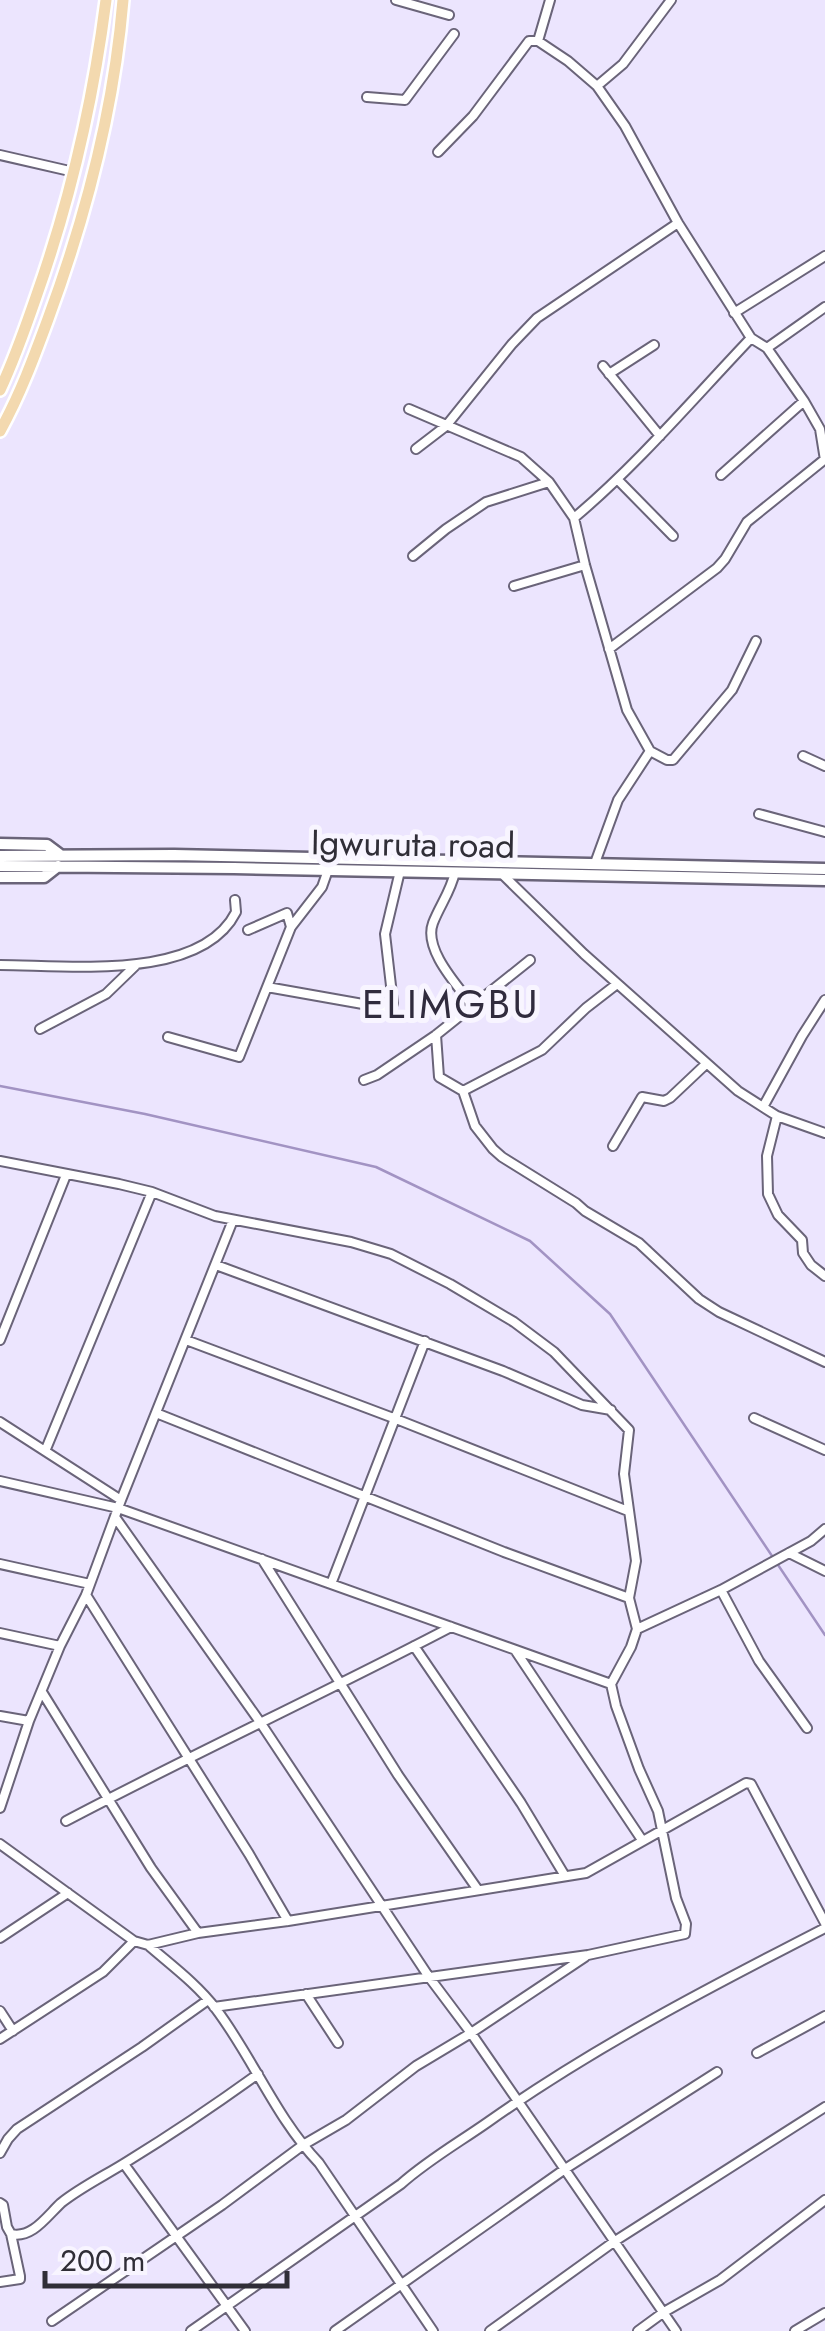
<svg xmlns="http://www.w3.org/2000/svg" width="825" height="2331" viewBox="0 0 825 2331" font-family="Jost,sans-serif">
<rect width="100%" height="100%" fill="#ece5fe"/>
<g fill="none" stroke-linecap="round" stroke-linejoin="round">
<path stroke="#a293c3" stroke-width="2.5" d="M0,1086L145,1114L376,1167L530,1241L610,1314L825,1635"/>
<g stroke="#6a6479" stroke-width="12">
<path id="street" d="M396,0L449,15
M538,41L550,0
M597,86L623,64L671,0
M367,97L405,100L454,34
M438,152L473,116L529,41H538L568,61L597,86L625,126L678,223L751,338L767,348L804,401L820,429L825,460
M0,155L74,172
M734,313L825,256
M767,348L825,307
M603,366L660,436
M609,374L654,345
M409,409L521,457L549,482L574,518L585,565L627,710L650,751L667,760H673L732,690L756,641
M416,449L446,426L512,344L537,318L678,223
M721,475L804,401
M617,479L673,536
M574,518C638,464 693,399 751,338
M413,556L446,529L486,502L549,482
M514,586L585,565
M609,649L717,568L725,559L747,522L825,459
M803,756L825,766
M759,814L825,832
M595,863L618,800L650,751
M455,872C451,891 440,905 433,923C423,949 457,985 472,1005
M501,873L584,954L738,1091L777,1116L825,1133
M248,930L287,913L291,927
M0,965C66,965 201,982 236,912L235,900
M267,987L391,1009L393,1003L385,934L400,871
M40,1029L106,994L136,965
M436,1035L439,1077L463,1091L475,1126L493,1149L502,1157L576,1203L585,1211L639,1243L699,1299L719,1312L825,1362
M168,1037L239,1057L291,927L322,887L328,870
M364,1080L377,1075L436,1035L530,960
M463,1091L542,1050L586,1008L617,984
M763,1107L802,1036L825,1000
M777,1116L767,1156L768,1194L778,1215L802,1240L803,1253L811,1265L825,1276
M613,1146L642,1097L664,1101L670,1098L706,1064
M0,1161L119,1184L152,1192L215,1216L351,1242L391,1254L450,1284L514,1322L554,1352L629,1430L624,1474L636,1561L629,1598L637,1629L631,1647L611,1684L616,1706L639,1769L658,1811L676,1898L686,1924L685,1934L588,1955L214,2007
M216,1265L503,1371L582,1405L611,1410
M0,1340L66,1175
M186,1340L396,1419L628,1511
M156,1413L504,1552L629,1598
M754,1418L825,1450
M0,1422L121,1500
M46,1449L152,1192
M0,1481L118,1508L611,1684
M115,1517L260,1722L429,1977L471,2033L676,2331
M789,1553L825,1571
M262,1559L398,1775L478,1890
M0,1564L90,1584
M331,1584L425,1341
M721,1590L759,1661L807,1728
M86,1595L249,1854L288,1921
M637,1629L721,1590L811,1541L825,1529
M0,1633L60,1646
M414,1646L521,1803L565,1876
M515,1650L642,1840
M42,1692L151,1868L198,1933
M0,1716L29,1721
M0,1808L29,1721L60,1646L86,1595L121,1500L233,1220
M66,1821C193,1754 323,1694 451,1627
M0,1844L134,1941L148,1945L198,1933L288,1921L586,1873L746,1783L751,1784L825,1923
M0,1938L68,1893
M148,1945C171,1965 197,1984 216,2009C253,2058 276,2118 319,2163L433,2331
M306,1994L338,2043
M0,2011L13,2031
M0,2039L103,1972L134,1941
M757,2053L825,2016
M0,2153L8,2139L17,2129L142,2047L208,2000
M124,2164L245,2331
M0,2203L3,2205L7,2227L11,2234C32,2239 47,2216 61,2203C81,2187 106,2175 128,2161C172,2134 215,2105 258,2074
M0,2282L20,2279V2276L11,2234
M52,2321L222,2205L303,2145L346,2120L416,2066L471,2033L585,1957
M191,2331L401,2184C428,2160 458,2143 488,2122C594,2047 710,1987 825,1928
M335,2331L565,2169L717,2072
M490,2331L615,2241L825,2107
M638,2331L664,2312L720,2280L825,2200
M795,2331L825,2313"/>
</g>
<g stroke="#6a6479" stroke-width="15">
<path id="secondary" d="M0,844L47,845L59,854
M0,856L174,855L825,869
M0,866L234,868L825,880
M0,877H44L58,866"/>
</g>
<g stroke="#fff" stroke-width="16">
<path id="primary" d="M0,390C14,360 25,329 36,297C70,201 93,102 106,0
M0,431C20,395 34,357 48,319C86,216 114,109 123,0"/>
</g>
<use href="#street" stroke="#fff" stroke-width="8"/>
<use href="#secondary" stroke="#fff" stroke-width="10"/>
<use href="#primary" stroke="#f3d9af" stroke-width="11"/>
</g>
<g text-anchor="middle" dominant-baseline="central" stroke-width="10" stroke-linejoin="round" paint-order="stroke">
<g font-size="35" fill="#302e37" stroke="#f8f5ff">
<text transform="translate(413 844) rotate(1)">Igwuruta road</text>
</g>
<g font-size="40" letter-spacing="2.5" fill="#302b3d" stroke="#f8f5ff">
<text x="451" y="1004">ELIMGBU</text>
</g>
</g>
<path d="M45 2271v15h242v-15" fill="none" stroke="#302e37" stroke-width="5"/>
<text x="60" y="2271" font-size="30" fill="#302e37" stroke="#f8f5ff" stroke-width="8" paint-order="stroke">200 m</text>
</svg>
